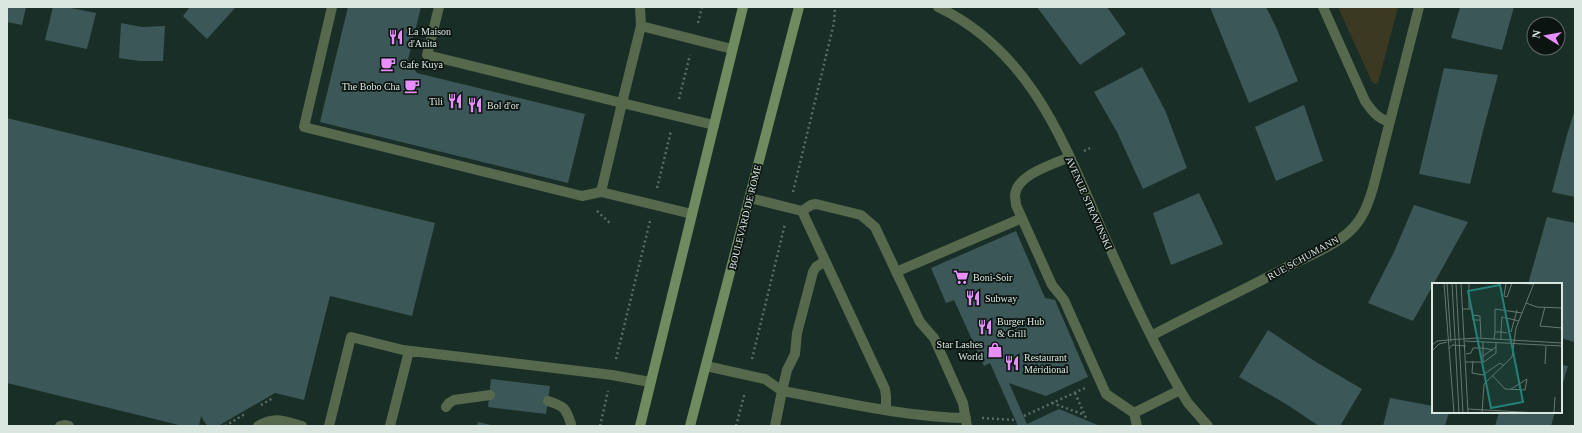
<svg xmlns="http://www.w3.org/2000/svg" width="1582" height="433" viewBox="0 0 1582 433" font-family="'Times New Roman',serif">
<rect width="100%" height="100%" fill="#192e26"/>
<path fill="#3b3921" d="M1338,7H1398L1378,83L1375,84L1372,82Z"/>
<path fill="#3c5757" d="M7,7H26L22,25L7,22Z
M53,7H66L96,13L87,49L45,40Z
M190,7H236L207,39L183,16Z
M348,7H421L408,60L417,73L585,114L568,183L320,122Z
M1037,7H1107L1126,34L1080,65Z
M1210,7H1266L1276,27L1298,81L1249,103Z
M1460,7H1514L1502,50L1451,38Z
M121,23L142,27L165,26L163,61H140L119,58Z
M1142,67L1165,110L1187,168L1143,189L1117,132L1094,92Z
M1444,68L1498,75L1484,127L1470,184L1419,174Z
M1304,105L1323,161L1276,181L1255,127Z
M1575,109V197L1552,192L1567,135Z
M7,118L435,223L412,316L330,296L304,400L275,393L218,426H207L201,416L199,426H183L7,383Z
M1199,193L1223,244L1171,265L1153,213Z
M1414,205L1468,222L1413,321L1368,303L1394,252Z
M1547,217L1575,223L1574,342L1561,338V284H1528Z
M1016,231L1045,298L1055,300L1088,377L1046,396L1009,383L1027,424L1059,409L1100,426H1018L990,363L984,366L954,300L946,303L931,268Z
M1268,330L1316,362L1362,389L1340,426H1319L1286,404L1239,377Z
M1561,365L1568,366L1561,389Z
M491,379L550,386L546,414L488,407Z
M1390,398L1433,406V412H1449L1445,426H1383Z
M1499,412H1555L1551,426H1495Z
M478,422L491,425V426H477Z"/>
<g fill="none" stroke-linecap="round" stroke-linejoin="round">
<path stroke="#5a6d65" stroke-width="2.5" stroke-dasharray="2 3" stroke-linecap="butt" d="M698,23L702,7
M679,99L690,55
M1084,151L1090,148
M657,188L671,131
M793,192L834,23L835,7
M597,211L611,224
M616,359L650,221
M752,359L785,224
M1075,393L1087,420
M1052,403L1085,415
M261,405L273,398
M1024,416L1085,388
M982,418L1015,420
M225,426L245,414
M600,426L608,391
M736,426L745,392"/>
<path stroke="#56694d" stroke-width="10" d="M332,7L304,127L582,196L601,192
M439,7L427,55L622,103L601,192L692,214
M640,7L641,26L732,49
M641,26L622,103L714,125
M1069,157C1053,165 1017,174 1015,195C1015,198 1016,202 1016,205L1052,285L1064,300L1106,394L1134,413L1137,426
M750,198L802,211L885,389L886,396V409
M802,211L811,205L816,204L861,215L875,227L920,322L934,338L963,403L967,426
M825,261L816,267L813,272L797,333L795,354L787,370L782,391C843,402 905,417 966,418
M896,272L1022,218
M706,366L765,379L782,391L775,426
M548,401C564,406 566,408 571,424
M446,407L449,403L454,400L490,395
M1134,413L1180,390
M60,426L64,425L69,426
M258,426C275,416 284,421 302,426
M329,426L351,337L403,350L612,375L650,382
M390,426L409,351"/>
<path stroke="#56694d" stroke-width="10" d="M938,7C1036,54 1067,152 1108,244C1130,294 1153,343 1180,390L1188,403L1208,426
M1323,7L1365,101C1372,111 1377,118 1389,122
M1151,336C1196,312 1242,291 1287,267C1308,256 1333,247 1350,231C1363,219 1368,204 1373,188L1419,7"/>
<path stroke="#6e8c60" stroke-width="10" d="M640,426L743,7
M690,426L799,7"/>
</g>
<defs>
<g id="restaurant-bare" transform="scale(1.2)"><path d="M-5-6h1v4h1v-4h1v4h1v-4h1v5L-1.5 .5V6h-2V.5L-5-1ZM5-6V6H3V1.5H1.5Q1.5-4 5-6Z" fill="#e98efe" stroke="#0b1410" stroke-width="2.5" paint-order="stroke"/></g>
<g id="cafe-bare" transform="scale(1.2)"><path d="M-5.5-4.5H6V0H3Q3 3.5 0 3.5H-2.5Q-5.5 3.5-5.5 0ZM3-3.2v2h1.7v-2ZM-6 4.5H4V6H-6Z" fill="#e98efe" stroke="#0b1410" stroke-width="2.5" paint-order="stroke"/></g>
<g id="supermarket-bare" transform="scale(1.2)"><path d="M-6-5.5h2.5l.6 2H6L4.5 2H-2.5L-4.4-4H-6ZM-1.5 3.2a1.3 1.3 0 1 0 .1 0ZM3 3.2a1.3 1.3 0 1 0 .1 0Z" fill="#e98efe" stroke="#0b1410" stroke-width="2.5" paint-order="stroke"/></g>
<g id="shop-bare" transform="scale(1.2)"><path d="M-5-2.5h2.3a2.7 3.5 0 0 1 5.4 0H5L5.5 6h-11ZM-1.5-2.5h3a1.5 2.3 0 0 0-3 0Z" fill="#e98efe" stroke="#0b1410" stroke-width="2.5" paint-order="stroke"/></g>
</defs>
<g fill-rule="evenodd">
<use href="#restaurant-bare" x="396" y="37"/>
<use href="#cafe-bare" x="388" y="64"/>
<use href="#cafe-bare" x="412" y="86"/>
<use href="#restaurant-bare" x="455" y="101"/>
<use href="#restaurant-bare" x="475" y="105"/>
<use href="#supermarket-bare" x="961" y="277"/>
<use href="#restaurant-bare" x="973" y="298"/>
<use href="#restaurant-bare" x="985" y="327"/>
<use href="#shop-bare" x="995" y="350"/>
<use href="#restaurant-bare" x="1012" y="363"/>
</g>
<g text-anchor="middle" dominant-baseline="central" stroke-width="3.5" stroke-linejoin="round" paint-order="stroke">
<g font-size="10" fill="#dae7e1" stroke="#0b1410" text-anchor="start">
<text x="408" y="31">La Maison<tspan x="408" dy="12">d'Anita</tspan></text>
<text x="400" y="64">Cafe Kuya</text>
<text x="400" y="86" text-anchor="end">The Bobo Cha</text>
<text x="443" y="101" text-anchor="end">Tili</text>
<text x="487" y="105">Bol d'or</text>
<text x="973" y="277">Boni-Soir</text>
<text x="985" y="298">Subway</text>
<text x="997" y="321">Burger Hub<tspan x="997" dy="12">&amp; Grill</tspan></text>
<text x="983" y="344" text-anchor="end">Star Lashes<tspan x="983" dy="12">World</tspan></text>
<text x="1024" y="357">Restaurant<tspan x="1024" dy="12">Méridional</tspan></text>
</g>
<g font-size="10" fill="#dae7e1" stroke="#0b1410">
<text transform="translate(1089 203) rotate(66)">AVENUE STRAVINSKI</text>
<text transform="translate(745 217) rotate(-76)">BOULEVARD DE ROME</text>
<text transform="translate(1303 258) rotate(-29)">RUE SCHUMANN</text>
</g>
</g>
<g transform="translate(1432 283)">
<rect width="130" height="130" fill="#192e26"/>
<path fill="none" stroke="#667871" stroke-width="1" d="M12,0L22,130M15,0L19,59M20,0L27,130M24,0L31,130M29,0L36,130M37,0V26M74,0L72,13L75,14L80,0M82,0L101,1M94,20L105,24L130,25M113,24L108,43L130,45M31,26H40L41,37H48M41,32L48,33L49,55M63,49V26L90,30M79,49L85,27M62,56L63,49H69L70,34L87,38M69,56V49L75,50M15,57L45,55L130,60M33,58L130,63M0,62L5,58L15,57M17,66L20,62L34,63M0,68L7,61L15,59M34,71L39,70L41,65H51V59M51,73L64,64V60M41,78L40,90L51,92L68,80L72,83M34,79H52L64,70V64M51,79V65L61,67M113,81L114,63M60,92L73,106L93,107L95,96L79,106M36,126L106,130M50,130L52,101L80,74L84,45L102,0M122,130L123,114"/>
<path fill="#23817a" fill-opacity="0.15" stroke="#23817a" stroke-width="2" d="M68,2L91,119L59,125L36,8Z"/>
<rect width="130" height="130" fill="none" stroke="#dae7e1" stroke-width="2"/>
</g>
<rect width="1582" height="433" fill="none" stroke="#dae7e1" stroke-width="16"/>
<g transform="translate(1546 36) rotate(281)"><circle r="19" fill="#0b1410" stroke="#5e6864"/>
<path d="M0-3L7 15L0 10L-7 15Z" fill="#e98efe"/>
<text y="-6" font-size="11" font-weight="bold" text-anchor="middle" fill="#dae7e1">N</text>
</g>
</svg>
